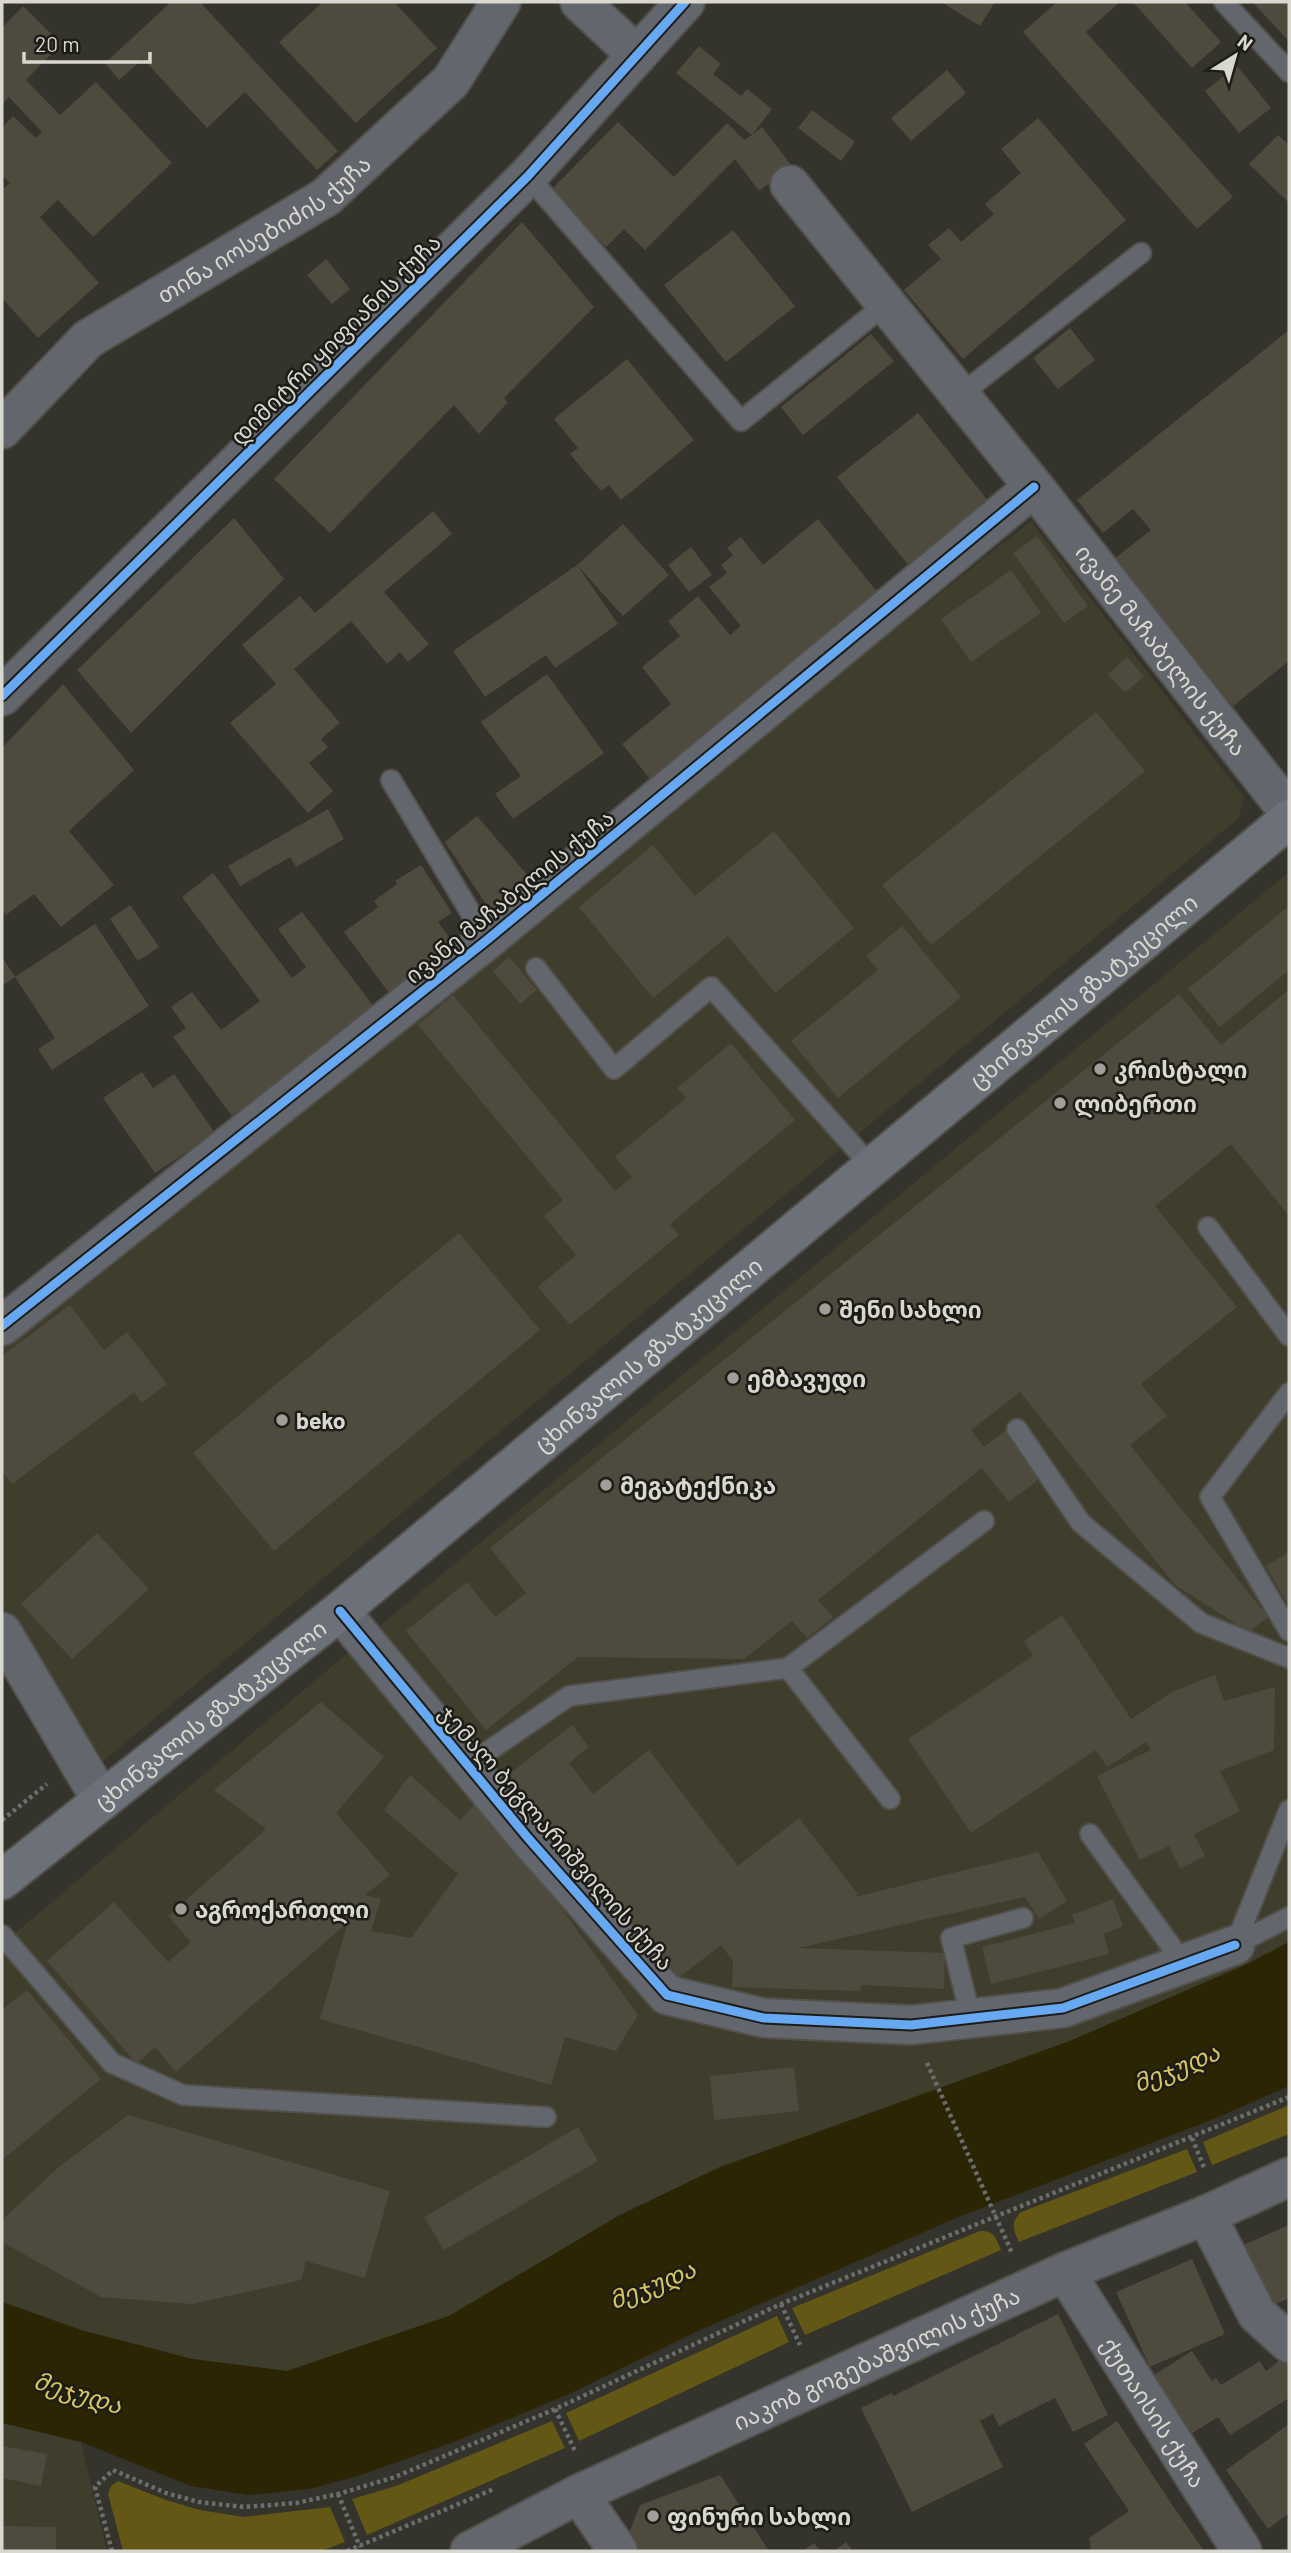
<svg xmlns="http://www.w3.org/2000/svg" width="1291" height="2553" viewBox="0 0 1291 2553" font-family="Barlow,'Noto Sans Georgian',sans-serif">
<rect width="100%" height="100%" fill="#34332c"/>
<path fill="#3f3d2c" d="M1031,521L1244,797L1239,818L102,1762L83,1750L2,1605V1342Z
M1289,872V1942L1245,1965L1070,2041L720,2167L620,2215L449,2316L287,2371L193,2359L81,2330L2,2302V1944L388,1619Z
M2,2423L81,2442L107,2551H2Z"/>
<path fill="#625714" d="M1289,2105V2134L1212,2165L1203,2142Z
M1187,2149L1197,2172L1019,2242C1013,2229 1010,2223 1021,2212Z
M980,2231C994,2231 996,2237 1001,2250L805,2335L792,2308Z
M777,2316L789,2342L579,2441L566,2413Z
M552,2421L565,2448L367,2535L352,2499L396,2486Z
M118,2481L166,2500L200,2510L244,2517L330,2507L345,2542L321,2551H123L108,2494L111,2486Z"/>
<path fill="#2b2504" d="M1289,1942V2086L1214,2119L956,2218L700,2330L571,2393L459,2440L358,2476L309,2489L248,2495L191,2486L81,2442L2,2423V2302L81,2330L192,2359L287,2371L449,2316L620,2215L720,2167L1070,2041L1245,1965Z"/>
<path fill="#4e4b3e" d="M171,2H200L338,151L317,170L245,92L207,128L143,59L119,80L105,63Z
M323,2H394L437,48L356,123L279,42Z
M941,2H995L980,26Z
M1057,2H1120L1086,32L1233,197L1197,229L1023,32Z
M1133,2H1185L1221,42L1192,68Z
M1252,2H1289V41Z
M23,6L61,44L26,80L60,115L96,82L172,163L93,237L58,200L40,217L99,283L38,338L2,298V190L10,183L2,175V128L13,116L36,138L42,132L9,97L2,104V28Z
M699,46L721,64L713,74L741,96L747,89L772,109L752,135L762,127L792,166L759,191L735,159L645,250L624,229L606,247L550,191L618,122L674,177L727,123L744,140L752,135L676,73Z
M1237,66L1271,108L1239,133L1205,91Z
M947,70L966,93L911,141L891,118Z
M812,110L855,142L841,161L798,128Z
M1038,118L1126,220L963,359L904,290L941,259L928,245L949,228L961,242L994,214L985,204L1021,173L1001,149Z
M1278,135L1289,145V203L1249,164Z
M522,222L594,307L504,398L508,402L479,434L454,405L330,533L274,479Z
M733,230L795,306L726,362L664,285Z
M326,259L350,289L332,304L307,275Z
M1070,328L1095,360L1058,389L1033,358Z
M1289,330V661L1233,706L1114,559L1151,530L1133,509L1103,533L1077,500Z
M871,334L894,361L803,435L781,407Z
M627,359L694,440L621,500L609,485L601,491L570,454L578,448L554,419Z
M918,413L989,502L909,566L837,477Z
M433,511L452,534L384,592L429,644L408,662L400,652L387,664L351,621L294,669L340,723L321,739L328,747L309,763L333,791L308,813L230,723L276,684L242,645L300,596L315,613Z
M234,518L284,579L131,733L77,670Z
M818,519L878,593L650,779L622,744L671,704L642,667L680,636L668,621L698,596L730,635L741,626L709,587L727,573L721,565L733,555L727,548L741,537L763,565Z
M623,524L669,575L623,616L577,565Z
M1037,536L1088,606L1064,623L1013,553Z
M691,547L712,575L689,592L668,565Z
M577,565L618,624L555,668L546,655L485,697L453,651Z
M1011,570L1041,613L971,662L941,619Z
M1127,657L1144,676L1125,693L1108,674Z
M547,674L604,753L513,819L495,794L521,776L481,722Z
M63,684L134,770L69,831L114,885L61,927L34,894L6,915L2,909V748Z
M1096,712L1145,771L931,945L882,885Z
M328,809L344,839L296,867L290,857L240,886L228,866Z
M477,816L534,883L493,915L445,842Z
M774,831L854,928L775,993L728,936L653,998L579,907L653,845L695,896Z
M421,865L452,913L438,922L457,948L392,997L344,932L378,907L374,901L397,884L395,881Z
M213,873L292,978L306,967L278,929L302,912L375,1008L232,1116L173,1037L186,1028L171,1007L192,992L221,1030L260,1001L182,897Z
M130,905L159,947L138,961L110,919Z
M1289,906V970L1220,1027L1188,989Z
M95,924L149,1006L52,1070L38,1049L55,1038L15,977Z
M902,926L961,997L838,1098L791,1041L878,970L866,956Z
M2,957L15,977L2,986Z
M509,957L537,990L520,1004L493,971Z
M1289,990V1216L1231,1144L1155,1206L1237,1307L1141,1384L1167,1416L1130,1445L1268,1617L1249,1632L1175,1585L1020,1392L971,1430L984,1447L1006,1430L1043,1476L1009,1502L982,1468L818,1600L833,1617L807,1638L792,1621L744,1659L578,1657L486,1730L406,1631L467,1582L495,1617L526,1593L490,1548L1179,994L1221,1045Z
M453,995L615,1191L632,1177L615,1157L686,1098L677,1088L731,1043L795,1120L670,1224L679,1235L570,1325L538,1287L576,1255L544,1216L563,1200L418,1025Z
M142,1072L153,1088L174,1074L215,1133L155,1173L103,1098Z
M459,1233L540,1330L274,1551L193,1453Z
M70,1305L104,1350L127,1332L167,1384L142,1403L134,1392L12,1484L2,1471V1356Z
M97,1533L149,1589L72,1659L21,1604Z
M1289,1552V1602L1287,1603L1266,1566Z
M1062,1615L1131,1719L1174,1691L1215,1675L1224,1701L1275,1687L1274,1750L1220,1771L1240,1811L1194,1834L1205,1856L1180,1869L1169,1846L1140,1860L1097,1776L1151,1750L1146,1742L1107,1767L1096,1750L971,1833L908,1739L1033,1656L1024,1641Z
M321,1702L384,1757L336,1813L390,1875L365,1895L381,1899L371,1931L411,1938L458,1874L384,1810L410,1775L460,1820L475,1804L549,1891L638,2015L616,2051L565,2037L551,2085L320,2019L348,1922L176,2072L155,2047L137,2064L47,1961L114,1902L168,1962L191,1942L168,1916L266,1829L214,1790Z
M572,1725L589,1747L569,1763L593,1794L649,1750L738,1866L799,1818L858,1894L855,1897L1038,1852L1067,1901L1039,1919L1025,1897L798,1948L945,1953L944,1989L861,1985V1991L732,1987L733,1961L721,1945L672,1983L509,1774Z
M1113,1899L1123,1926L1104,1934L1109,1954L991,1984L982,1947L1075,1923L1072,1915Z
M27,1990L101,2079L2,2160V2010Z
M794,2067L799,2111L714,2120L710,2076Z
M128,2115L390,2191L365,2278L306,2261L301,2280L192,2304L101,2297L2,2242V2220L59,2167Z
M578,2127L598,2161L444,2250L424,2217Z
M1289,2225V2298L1268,2308L1241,2246Z
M1192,2259L1225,2334L1150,2367L1116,2292Z
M1058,2314L1108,2415L1073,2432L1055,2398L999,2426L993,2414L980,2421L1003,2467L912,2512L861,2408L892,2393L893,2396Z
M1192,2351L1212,2381L1216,2378L1221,2385L1260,2361L1266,2371L1283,2358L1289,2364V2398L1230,2435L1218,2417L1191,2434L1154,2375Z
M1117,2421L1175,2509L1204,2551H1091L1089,2538L1129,2511L1084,2444Z
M1289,2424V2513L1268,2529L1226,2470Z
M2,2446L47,2454L41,2486L2,2478Z
M720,2475L769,2551H633L626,2541L640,2505Z
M2,2526L56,2527V2551H2Z
M846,2542L853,2551H834Z
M814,2543L820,2551H802Z"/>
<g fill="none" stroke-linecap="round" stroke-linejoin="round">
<g stroke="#51504a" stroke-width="23">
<path id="service" d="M1224,2L1289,72
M528,176L741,421L887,303
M960,395L1141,253
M391,780L487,940
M536,968L614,1069L711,987L872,1167
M1208,1227L1289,1336
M1289,1393L1210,1497L1289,1631
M1017,1429L1081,1523L1201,1623L1289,1658
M788,1668L890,1799
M468,1765L569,1696L788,1668L984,1521
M1090,1834L1184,1964
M2,1935L112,2063L183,2095L546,2117
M1235,1945L1289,1810
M1235,1945L1289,1917
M971,2018L951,1938L1023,1918"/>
</g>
<g stroke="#51504a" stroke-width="42">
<g id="minor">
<path d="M580,2L637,55"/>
<path id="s1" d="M790,185L1034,487L1289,812"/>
<path id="s2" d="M2,429L88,339L326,197L451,81L501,2"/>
<path d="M2,696L528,176L685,2"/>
<path d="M2,1326L487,940L1034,487"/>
<path d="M340,1611L528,1838L667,1995L764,2018L911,2025L1063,2008L1235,1945"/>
<path d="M2,1632L102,1801"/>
<path d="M1206,2215L1257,2314L1289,2343"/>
<path id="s3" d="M1065,2272L1242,2551"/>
<path d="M579,2494L618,2551"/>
</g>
</g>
<g stroke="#51504a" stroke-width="42">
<g id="tertiary">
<path id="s4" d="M470,2551L579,2494L1065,2272L1206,2215L1289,2177"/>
</g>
</g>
<g stroke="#51504a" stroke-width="42">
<g id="secondary">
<path id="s5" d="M2,1880L340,1611L1289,819"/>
</g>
</g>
<path stroke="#6b6d6e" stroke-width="4.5" stroke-dasharray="3.5 3.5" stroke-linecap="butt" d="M2,1820L47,1784
M927,2063L1012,2253
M1192,2138L1205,2170
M781,2304L800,2345
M555,2409L576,2453
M338,2494L360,2547
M112,2551L95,2487L113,2470L166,2493L199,2502L244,2507L296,2503L338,2494L395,2477L555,2409L781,2304L1289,2097
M347,2551L494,2489"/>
<use href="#service" stroke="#63666c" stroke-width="19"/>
<use href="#minor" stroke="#63666c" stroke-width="38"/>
<use href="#tertiary" stroke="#63666c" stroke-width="38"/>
<use href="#secondary" stroke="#6c7078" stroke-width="38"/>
<g stroke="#1d1c17" stroke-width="13">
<path id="cycleway" d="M2,696L528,176L685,2
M2,1326L487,940L1034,487
M340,1611L528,1838L667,1995L764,2018L911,2025L1063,2008L1235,1945"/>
</g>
<use href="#cycleway" stroke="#66a8f1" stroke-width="9"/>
</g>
<g fill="#9f9e97" stroke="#1d1c17" stroke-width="2.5">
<circle cx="1100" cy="1069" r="7"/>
<circle cx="1060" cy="1103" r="7"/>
<circle cx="825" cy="1309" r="7"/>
<circle cx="733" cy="1378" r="7"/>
<circle cx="282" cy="1420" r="7"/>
<circle cx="606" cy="1485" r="7"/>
<circle cx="181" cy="1909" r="7"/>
<circle cx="653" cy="2516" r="7"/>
</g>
<g text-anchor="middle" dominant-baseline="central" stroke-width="5" stroke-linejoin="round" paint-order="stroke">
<g font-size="23" fill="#d9d8d0" stroke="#1d1c17">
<text stroke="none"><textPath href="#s2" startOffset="332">თინა იოსებიძის ქუჩა</textPath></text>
<text transform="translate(335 339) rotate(-45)">დიმიტრი ყიფიანის ქუჩა</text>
<text stroke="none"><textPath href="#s1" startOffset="595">ივანე მაჩაბელის ქუჩა</textPath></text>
<text transform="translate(509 896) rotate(-39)">ივანე მაჩაბელის ქუჩა</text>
<text stroke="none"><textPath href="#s5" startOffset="1400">ცხინვალის გზატკეცილი</textPath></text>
<text stroke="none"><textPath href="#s5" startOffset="833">ცხინვალის გზატკეცილი</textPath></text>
<text stroke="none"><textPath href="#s5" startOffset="266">ცხინვალის გზატკეცილი</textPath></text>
<text transform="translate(557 1837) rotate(49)">ჯემალ ბეგლარიშვილის ქუჩა</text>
<text stroke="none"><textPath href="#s4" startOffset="450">იაკობ გოგებაშვილის ქუჩა</textPath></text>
<text stroke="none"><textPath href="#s3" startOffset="166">ქუთაისის ქუჩა</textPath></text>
</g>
<g font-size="23" font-weight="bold" fill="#d9d8d0" stroke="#1d1c17" text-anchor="start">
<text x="1114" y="1069">კრისტალი</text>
<text x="1074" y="1103">ლიბერთი</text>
<text x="839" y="1309">შენი სახლი</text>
<text x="747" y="1378">ემბავუდი</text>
<text x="296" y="1420">beko</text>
<text x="620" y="1485">მეგატექნიკა</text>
<text x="195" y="1909">აგროქართლი</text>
<text x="667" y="2516">ფინური სახლი</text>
</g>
<g font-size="24" font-style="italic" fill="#d6c561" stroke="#1d1c17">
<text transform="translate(1176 2067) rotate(-22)">მეჯუდა</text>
<text transform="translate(652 2284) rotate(-22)">მეჯუდა</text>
<text transform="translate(78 2392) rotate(17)">მეჯუდა</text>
</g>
</g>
<rect width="1291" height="2553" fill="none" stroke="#d9d8d0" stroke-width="7"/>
<g transform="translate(1235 56) rotate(37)" stroke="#1d1c17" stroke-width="5" paint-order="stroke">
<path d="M0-5L12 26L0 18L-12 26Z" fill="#d9d8d0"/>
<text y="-10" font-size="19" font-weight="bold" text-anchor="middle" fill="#d9d8d0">N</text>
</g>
<path d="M24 52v10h126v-10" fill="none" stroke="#d9d8d0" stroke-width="3.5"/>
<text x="35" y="52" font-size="21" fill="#d9d8d0" stroke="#1d1c17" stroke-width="5" paint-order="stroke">20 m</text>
</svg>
